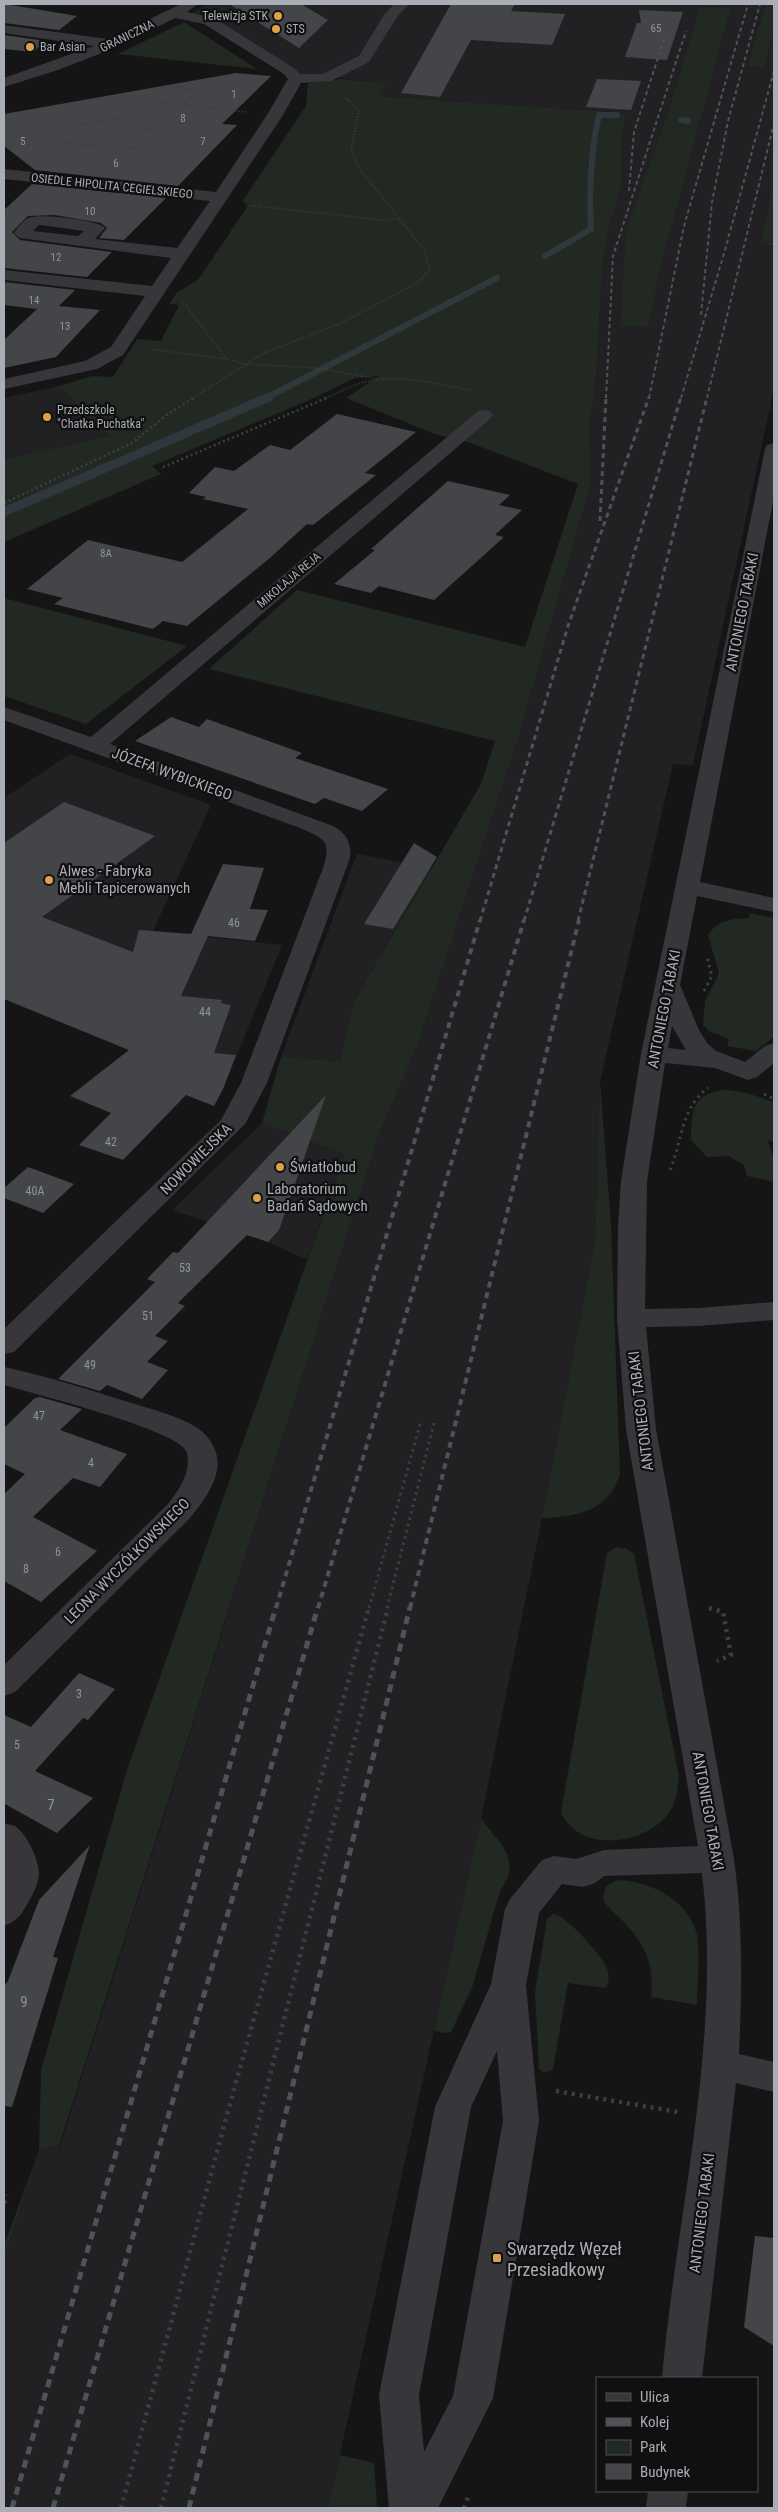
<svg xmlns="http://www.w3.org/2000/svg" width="778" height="2512" viewBox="0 0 778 2512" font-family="'Roboto Condensed',sans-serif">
<rect width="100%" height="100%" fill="#151516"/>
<path fill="#212123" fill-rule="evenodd" d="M208,4H765L749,66L764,67L774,32V182L760,242H774V388L693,765L673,764L600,1082L595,1240L542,1518L482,1814L328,2508H4V2259L39,2150L60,2146L379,1134L415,1052L517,743L591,483L589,425L595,393L602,271L609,228L621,190V143L626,113L380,96L385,83L299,74L211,16L192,13ZM700,6L731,8L660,270L667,116Z
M59,386L111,436L4,459V398Z
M70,754L211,805L153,931L282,945L223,1089L4,999V798Z
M357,854L432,868L353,1003L340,1061L281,1057Z
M262,1123L345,1154L307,1260L268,1242L172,1210Z"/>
<path fill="#222822" d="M765,4H774V31L764,67L748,66Z
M700,6L731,8L660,270L648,327L620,326L626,230L667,116Z
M184,22L257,69L118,54Z
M340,79L386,83L380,96L626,113L621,143V190L609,228L602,271L595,393L589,425L591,483L517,743L415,1052L379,1134L59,2146L39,2150L4,2259V2246L39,2150L41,2070L127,1770L345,1154L262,1123L281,1057L340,1061L353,1003L481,784L495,741L209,669L297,590L525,647L578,484L471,443L435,434L346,398L379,376L355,378L305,402L152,466L161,474L4,542V459L110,436L59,386L92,376L113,377L137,339L161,341L179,305L169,304L177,292L198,280L249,204L242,202L306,106L308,83Z
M774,182V242L760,243Z
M4,598L187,646L86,724L4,696Z
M749,913L774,918V1037L756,1051L727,1046L729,1039L709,1031L703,1025L705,1001L719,973L708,935C718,920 731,919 749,918Z
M600,1082L611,1225L620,1474C610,1511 576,1517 542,1518L595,1240Z
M727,1090L747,1093L774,1102V1142L768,1140L774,1162V1182L747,1176L744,1165L729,1156L707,1157L691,1140C691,1110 693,1092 727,1090Z
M617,1547L627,1549L634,1554L679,1776C678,1786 677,1796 673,1806C654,1845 579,1856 561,1812L607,1553Z
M481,1818C500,1845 523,1859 500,1891L472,1988L451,2032L445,2033L434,2031Z
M622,1880C653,1883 686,1900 696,1931C701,1946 697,1987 697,2005L651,1997C655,1963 644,1943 621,1919C614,1912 606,1907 603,1898L605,1888L615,1881Z
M553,1914C565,1914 600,1954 606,1966C609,1973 610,1983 605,1988L568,1983L553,2069L545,2073L539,2069L535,1992L547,1919Z
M340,2455L374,2463L377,2508H328Z"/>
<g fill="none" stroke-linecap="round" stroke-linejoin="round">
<path stroke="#30383e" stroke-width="6" d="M681,120L688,121
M545,256L591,229C589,190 590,153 599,115H617
M266,398L497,278"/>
<path stroke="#30383e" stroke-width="9" d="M4,512L269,397"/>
</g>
<path fill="#444549" d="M4,4H5L77,16L59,30L4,23Z
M229,4H301L328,20L299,48Z
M451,4H515L511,11L565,14L552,45L471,40L440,97L401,93Z
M639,10L683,12L667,60L625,57L637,23H641Z
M4,35L46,41L33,52L4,49Z
M236,73L271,76L222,124L237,125L178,186L35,170L4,146V114Z
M597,79L641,81L631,110L586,107Z
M32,184L166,198L124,240L99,238L107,228L101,223L55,215L28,216L12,232L20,240L112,252L87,277L4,268V210Z
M4,282L75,290L59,306L100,310L56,357L4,368V340L37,309L4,305Z
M337,414L416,432L365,473L376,475L313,525L307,524L271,557L187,626L163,621L153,629L54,604L63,598L27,589L88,540L182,562L248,509L203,499L206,497L189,493L215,467L234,471L270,445L290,450Z
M448,481L510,495L499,505L522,510L495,535L504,537L434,600L379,586L371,593L334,584L375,550L371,549Z
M171,717L199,727L207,719L302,753L295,758L388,789L362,811L324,798L315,804L135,741Z
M64,802L155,836L42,917L133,952L139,930L191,934L223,864L264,868L250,909L268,910L255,941L208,936L181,996L222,1000L221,1003L231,1005L214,1053L236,1055L223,1089L214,1106L186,1095L123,1160L79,1145L111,1113L70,1096L129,1050L4,999V843Z
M414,843L437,857L393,929L364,924Z
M326,1095L279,1230L268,1242L247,1235L178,1303L185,1306L155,1336L168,1341L147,1362L168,1370L142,1399L107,1385L100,1391L58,1379L155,1282L147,1279L173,1252L178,1253Z
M28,1167L74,1184L43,1213L4,1198V1188Z
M40,1397L82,1409L60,1430L127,1454L100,1487L73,1478L33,1517L97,1551L41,1602L4,1581V1494L25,1474L4,1464V1428L35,1398Z
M79,1673L115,1689L88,1720L83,1718L35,1771L93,1798L57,1833L5,1804L4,1806V1715L31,1727Z
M90,1845L53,1957L58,1958L12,2107L4,2106V1986L8,1981L39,1900Z
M755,2236L774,2238V2346L744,2327Z"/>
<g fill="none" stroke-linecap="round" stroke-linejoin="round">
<path stroke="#3d3e42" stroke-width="2" stroke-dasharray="1 2" stroke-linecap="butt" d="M54,4H63
M149,101L247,112
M132,116L51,129L66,143L152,150L167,133L122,126L166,85L197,90L184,105
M246,205L384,220L399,218
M769,244H774
M182,301L227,359
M149,349L227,359L245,364L316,368L378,379
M193,398L262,354L341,323L419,282L430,269L424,250L358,167L351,151L359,110L345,97
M326,398C336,394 347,388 358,384C395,372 437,384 474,391"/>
<path stroke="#3d3e42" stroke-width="2.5" stroke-dasharray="2 3" stroke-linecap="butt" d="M163,467L329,397
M4,503L132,443L165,416L195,397"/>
<path stroke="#3d3e42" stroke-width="3" stroke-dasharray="2.5 4" stroke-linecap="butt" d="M704,991L712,976L707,957
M764,1094L774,1099
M670,1170C682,1142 681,1107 708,1088
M369,1608L421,1421
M387,1608L434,1423"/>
<path stroke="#3d3e42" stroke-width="4.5" stroke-dasharray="3 5" stroke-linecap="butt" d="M709,1608L723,1612L731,1655L717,1661
M556,2091L678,2112
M4,2203L7,2195
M121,2508L228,2111L369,1607
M161,2508L388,1607
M464,2508L469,2494"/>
<path fill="#37373b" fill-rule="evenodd" d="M181,4H198L187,12L214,18L294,68L300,74H323L359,56L384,15L394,4H409L397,17L369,62L331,81L301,83L283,115L123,355L97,369L4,389V379L85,361L111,347L145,296L4,280V270L152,286L171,258L20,238L14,233C17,228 23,221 28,218C38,213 99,220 105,228L95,239L177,248L210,201L4,179V169L216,192L267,115L288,79L284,74L204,24L175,18L117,47L58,70L4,87V78L94,46L4,33V25L108,39ZM39,225H41L84,231L78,236L33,231Z
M484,410L490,411L493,415L490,419L110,744L333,826C346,833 352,843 350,858L267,1083L245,1124L14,1352L4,1354V1329L221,1120L241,1083L323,868C332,840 324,839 300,828L4,720V707L91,737L478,411Z
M774,443V496L700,882L774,898V912L697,896L680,985L699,1030L707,1043L716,1051L745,1062L765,1046L774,1043V1063L757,1077L748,1080L715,1068L665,1063L647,1181L645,1309L698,1308L774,1302V1320L698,1326L646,1327L656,1429L734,1859C743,1924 742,1988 739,2054L774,2062V2092L736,2083L702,2378H662C677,2210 722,2042 702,1873L604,1876L595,1883L583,1887L562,1884L539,1913L526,1985L539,2121L493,2398L438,2508H389L379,2395L435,2107L491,1984L505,1909L510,1899L542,1860L554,1856L576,1859L604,1850L698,1846L626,1429L617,1318L618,1226L621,1181L641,1054L765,449L767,445ZM672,1026L686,1050L668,1048ZM497,2051L503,2121L453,2396L424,2452L419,2395L471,2107Z
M4,1367C46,1376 87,1389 128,1402C151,1409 176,1415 196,1427C205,1433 211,1440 215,1450C225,1474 204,1501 190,1518L15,1692L4,1696V1665L168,1504C179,1490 193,1470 186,1451C178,1430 31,1393 4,1385Z
M4,1823C7,1824 12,1825 15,1826C27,1834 39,1860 39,1874C38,1885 33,1894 28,1903C21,1915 17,1921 4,1926Z
M648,2491H688L686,2508H646Z"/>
<path stroke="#505256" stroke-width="2" stroke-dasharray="4 3" stroke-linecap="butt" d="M629,191L634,132L665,36
M701,315L712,202L728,121L760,4
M606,398L613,256L686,31
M649,398L684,226L748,4
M681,398L725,250L774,71
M707,398L774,123"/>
<path stroke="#505256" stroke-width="3" stroke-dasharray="5 4" stroke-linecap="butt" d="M600,521L606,397
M480,921L568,626L649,397
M524,921L681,397
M578,921L707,397"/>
<path stroke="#505256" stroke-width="4" stroke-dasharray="6 5" stroke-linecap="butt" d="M276,1608L480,920
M318,1608L524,920
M410,1608L579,920"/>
<path stroke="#505256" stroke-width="5" stroke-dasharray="8 6" stroke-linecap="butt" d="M12,2508L276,1607
M53,2508L318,1607
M189,2508L410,1607"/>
</g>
<g fill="#dca248" stroke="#101011" stroke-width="2">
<circle cx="278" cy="16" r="5"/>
<circle cx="276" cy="29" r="5"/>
<circle cx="30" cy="47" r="5"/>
<circle cx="47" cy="417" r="5"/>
<circle cx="49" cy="880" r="5"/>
<circle cx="280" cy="1167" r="5"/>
<circle cx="257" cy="1198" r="5"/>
<rect x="492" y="2253" width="10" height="10" rx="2.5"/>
</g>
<g text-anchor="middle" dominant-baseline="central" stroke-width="4.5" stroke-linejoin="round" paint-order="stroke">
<g font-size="11" fill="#90939a">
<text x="656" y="28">65</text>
<text x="234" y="94">1</text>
<text x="183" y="118">8</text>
<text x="23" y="141">5</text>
<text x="203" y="141">7</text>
<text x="116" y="163">6</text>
<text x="90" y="211">10</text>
<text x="56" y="257">12</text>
<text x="34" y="300">14</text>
<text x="65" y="326">13</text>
<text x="106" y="553">8A</text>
</g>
<g font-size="12" fill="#a9adb5" stroke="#101011" text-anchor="start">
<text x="268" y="16" text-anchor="end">Telewizja STK</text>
<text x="286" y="29">STS</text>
<text x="40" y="47">Bar Asian</text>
<text x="57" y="410">Przedszkole<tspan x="57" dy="14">"Chatka Puchatka"</tspan></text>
</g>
<g font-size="12" fill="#a9adb5" stroke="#101011">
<text transform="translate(127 36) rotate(-26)">GRANICZNA</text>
<text transform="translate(112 186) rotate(6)">OSIEDLE HIPOLITA CEGIELSKIEGO</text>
<text transform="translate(289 580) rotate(-40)">MIKOŁAJA REJA</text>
</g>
<g font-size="12" fill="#90939a">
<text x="234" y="923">46</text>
<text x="205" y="1012">44</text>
<text x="111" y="1142">42</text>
<text x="35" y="1191">40A</text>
<text x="185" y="1268">53</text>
<text x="148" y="1316">51</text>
<text x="90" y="1365">49</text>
<text x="39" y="1416">47</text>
<text x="91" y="1463">4</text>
<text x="58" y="1552">6</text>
<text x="26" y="1569">8</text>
<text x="79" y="1694">3</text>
<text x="17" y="1745">5</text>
</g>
<g font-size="15" fill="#a9adb5" stroke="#101011">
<text transform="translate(742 612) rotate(-79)">ANTONIEGO TABAKI</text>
<text transform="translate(172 774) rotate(20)">JÓZEFA WYBICKIEGO</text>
<text transform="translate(664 1009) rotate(-79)">ANTONIEGO TABAKI</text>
<text transform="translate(196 1159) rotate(-45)">NOWOWIEJSKA</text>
<text transform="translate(641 1411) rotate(-97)">ANTONIEGO TABAKI</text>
<text transform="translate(127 1561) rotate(-45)">LEONA WYCZÓŁKOWSKIEGO</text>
<text transform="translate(708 1811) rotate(80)">ANTONIEGO TABAKI</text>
<text transform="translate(702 2213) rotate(-83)">ANTONIEGO TABAKI</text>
</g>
<g font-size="15" fill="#a9adb5" stroke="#101011" text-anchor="start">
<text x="59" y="871">Alwes - Fabryka<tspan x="59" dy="17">Mebli Tapicerowanych</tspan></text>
<text x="290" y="1167">Światłobud</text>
<text x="267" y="1189">Laboratorium<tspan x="267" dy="17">Badań Sądowych</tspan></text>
</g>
<g font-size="15" fill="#90939a">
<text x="51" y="1805">7</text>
<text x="24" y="2002">9</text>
</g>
<g font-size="18" fill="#a9adb5" stroke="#101011" text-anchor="start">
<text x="507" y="2248">Swarzędz Węzeł<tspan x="507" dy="21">Przesiadkowy</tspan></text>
</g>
</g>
<rect width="778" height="2512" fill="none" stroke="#a9adb5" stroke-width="10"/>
<rect x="596" y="2377" width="162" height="115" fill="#101011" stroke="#4d4f53"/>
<rect x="606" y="2393" width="25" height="8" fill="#37373b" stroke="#4d4f53"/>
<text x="640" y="2402" font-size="15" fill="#a9adb5">Ulica</text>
<rect x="606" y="2418" width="25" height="8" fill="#505256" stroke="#4d4f53"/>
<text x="640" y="2427" font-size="15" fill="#a9adb5">Kolej</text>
<rect x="606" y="2440" width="25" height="15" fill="#222822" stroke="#4d4f53"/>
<text x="640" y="2452" font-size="15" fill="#a9adb5">Park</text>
<rect x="606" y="2464" width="25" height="15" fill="#444549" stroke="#4d4f53"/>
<text x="640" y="2477" font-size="15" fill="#a9adb5">Budynek</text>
</svg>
